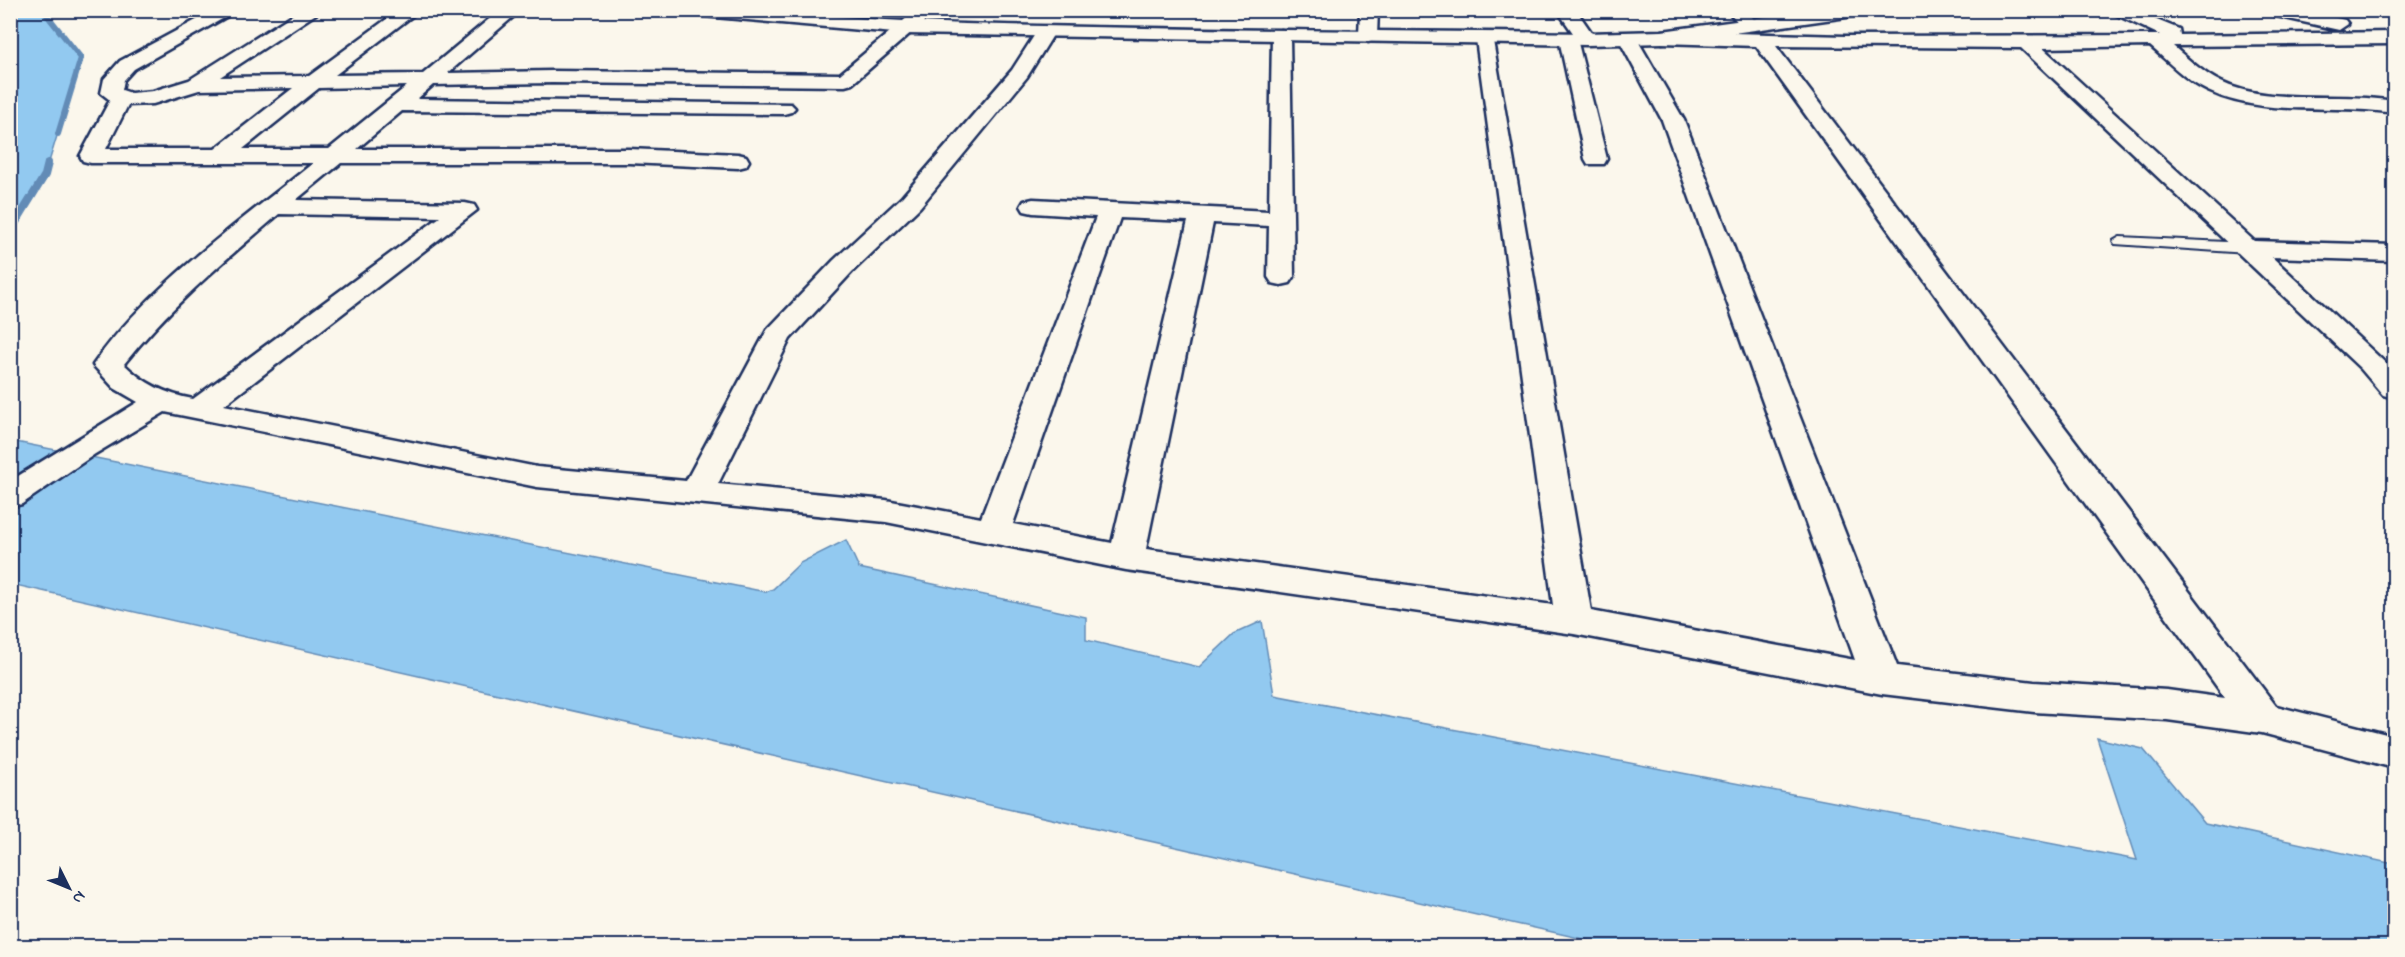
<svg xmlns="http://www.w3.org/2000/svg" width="2405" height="957" viewBox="0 0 2405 957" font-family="'Indie Flower',sans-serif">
<rect width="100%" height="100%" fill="#fbf7ec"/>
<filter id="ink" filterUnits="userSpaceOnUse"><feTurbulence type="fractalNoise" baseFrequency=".0167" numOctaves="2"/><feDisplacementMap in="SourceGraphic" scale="12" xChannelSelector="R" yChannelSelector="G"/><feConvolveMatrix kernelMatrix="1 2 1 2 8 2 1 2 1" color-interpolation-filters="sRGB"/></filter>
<g filter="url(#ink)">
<path fill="#92c9f0" stroke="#628bb6" stroke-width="1.5" d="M11,10L43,11L81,58L45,175L11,232Z
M11,441L766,592L773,589L800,563L846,540L859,568L1086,617V640L1199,667L1234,634L1262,621L1274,695L2137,860L2097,738L2143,749L2205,823L2394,864V946H1614L11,584Z"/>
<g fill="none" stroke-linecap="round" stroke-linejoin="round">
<path stroke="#628bb6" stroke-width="6" d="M43,10L81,58L58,134"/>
<path stroke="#628bb6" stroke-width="8" d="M10,232L45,175L48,163"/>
<g stroke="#1b2f5e" stroke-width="4">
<path id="service" d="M2120,237L2247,243L2255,248L2247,253L2115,244L2113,241Z"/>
</g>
<g stroke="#1b2f5e" stroke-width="5">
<path id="minor" d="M215,10H238L134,69L124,80L122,90L131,93L153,91L189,80L300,10H322L220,77L309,76L399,10H420L335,75L423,74L500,10H521L448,73L552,71L840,74L916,10H937L852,84L845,86L552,83L433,85L417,99L791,104L795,108L791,112L784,114L402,111L357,149H629L738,154L746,156L749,161L746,166L738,168L629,163H341L296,200L465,203L474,205L477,210L224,405L537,467L686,481L767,330L834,260L902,197L1012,70L1039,28H1053L1055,32L1027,77L920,207L852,272L790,339L718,484L886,500L981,518L1096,217L1033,213L1024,211L1021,206L1024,201L1033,199L1269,211L1272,36L1281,30L1288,32L1290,36L1294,277L1290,283L1281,285L1272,283L1268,277L1269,226L1213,223L1146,549L1553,605L1476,39L1478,35H1492L1591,611L1855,660L1662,120L1618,38L1620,34H1634L1684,120L1897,666L2034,682L2167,690L2225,698L1756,46L1662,43L1653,37L1662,31L1845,36L2160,35L2106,10H2132L2179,29L2180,35L2394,32V44L2173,46C2188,59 2203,73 2221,82C2270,106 2340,91 2394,101V113C2333,103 2265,118 2208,91C2186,81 2169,62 2150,46L2043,48L2254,241L2394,245V261L2272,257L2394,371V398L2383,395L2361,369L2021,48L1776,46L2276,706L2394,736V768L2262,733L2167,720L2034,712L1882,694L1574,634L1126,570L886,522L537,487L165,412L95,454L22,504L10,507V481L138,402L114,388L93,365C147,287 240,222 313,163H91L83,161L80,156L110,100L101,93L104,79L120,61ZM407,86L329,149H243L319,88ZM293,88L215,149H106L128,105L153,104L199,90ZM279,214L440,217L193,399C166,394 144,384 124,364C169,307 224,261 279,214ZM1120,218L1188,221L1112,543L1013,524Z
M1360,10H1378L1377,36L1375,40L1368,42L1359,36Z
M1557,10H1576L1596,39L1594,43H1580Z
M1727,10H1746L1759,25L1756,29H1744Z
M2264,10H2301L2345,20L2348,24L2339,30L2267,14Z
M1568,33L1577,39L1607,159L1604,164H1588L1585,159L1559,39Z"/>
</g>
<g stroke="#1b2f5e" stroke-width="5">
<path id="secondary" d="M682,10C777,10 870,21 964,24C1172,30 1379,31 1587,33L1662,31L1817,10H1870L1861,15L1662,43L1587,45L906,34L691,15Z"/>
</g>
<use href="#service" fill="#fbf7ec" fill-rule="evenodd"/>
<use href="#minor" fill="#fbf7ec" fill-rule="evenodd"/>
<use href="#secondary" fill="#fbf7ec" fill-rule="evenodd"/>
</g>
</g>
<rect width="2405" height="957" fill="none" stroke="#fbf7ec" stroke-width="36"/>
<rect x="18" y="18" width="2369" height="921" fill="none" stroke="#1b2f5e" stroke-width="2" filter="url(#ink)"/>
<g transform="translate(69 888) rotate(133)" stroke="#fbf7ec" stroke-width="4.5" paint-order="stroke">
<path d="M0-4.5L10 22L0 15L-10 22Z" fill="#1b2f5e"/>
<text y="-9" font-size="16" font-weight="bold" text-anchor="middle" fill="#1b2f5e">N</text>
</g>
</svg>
